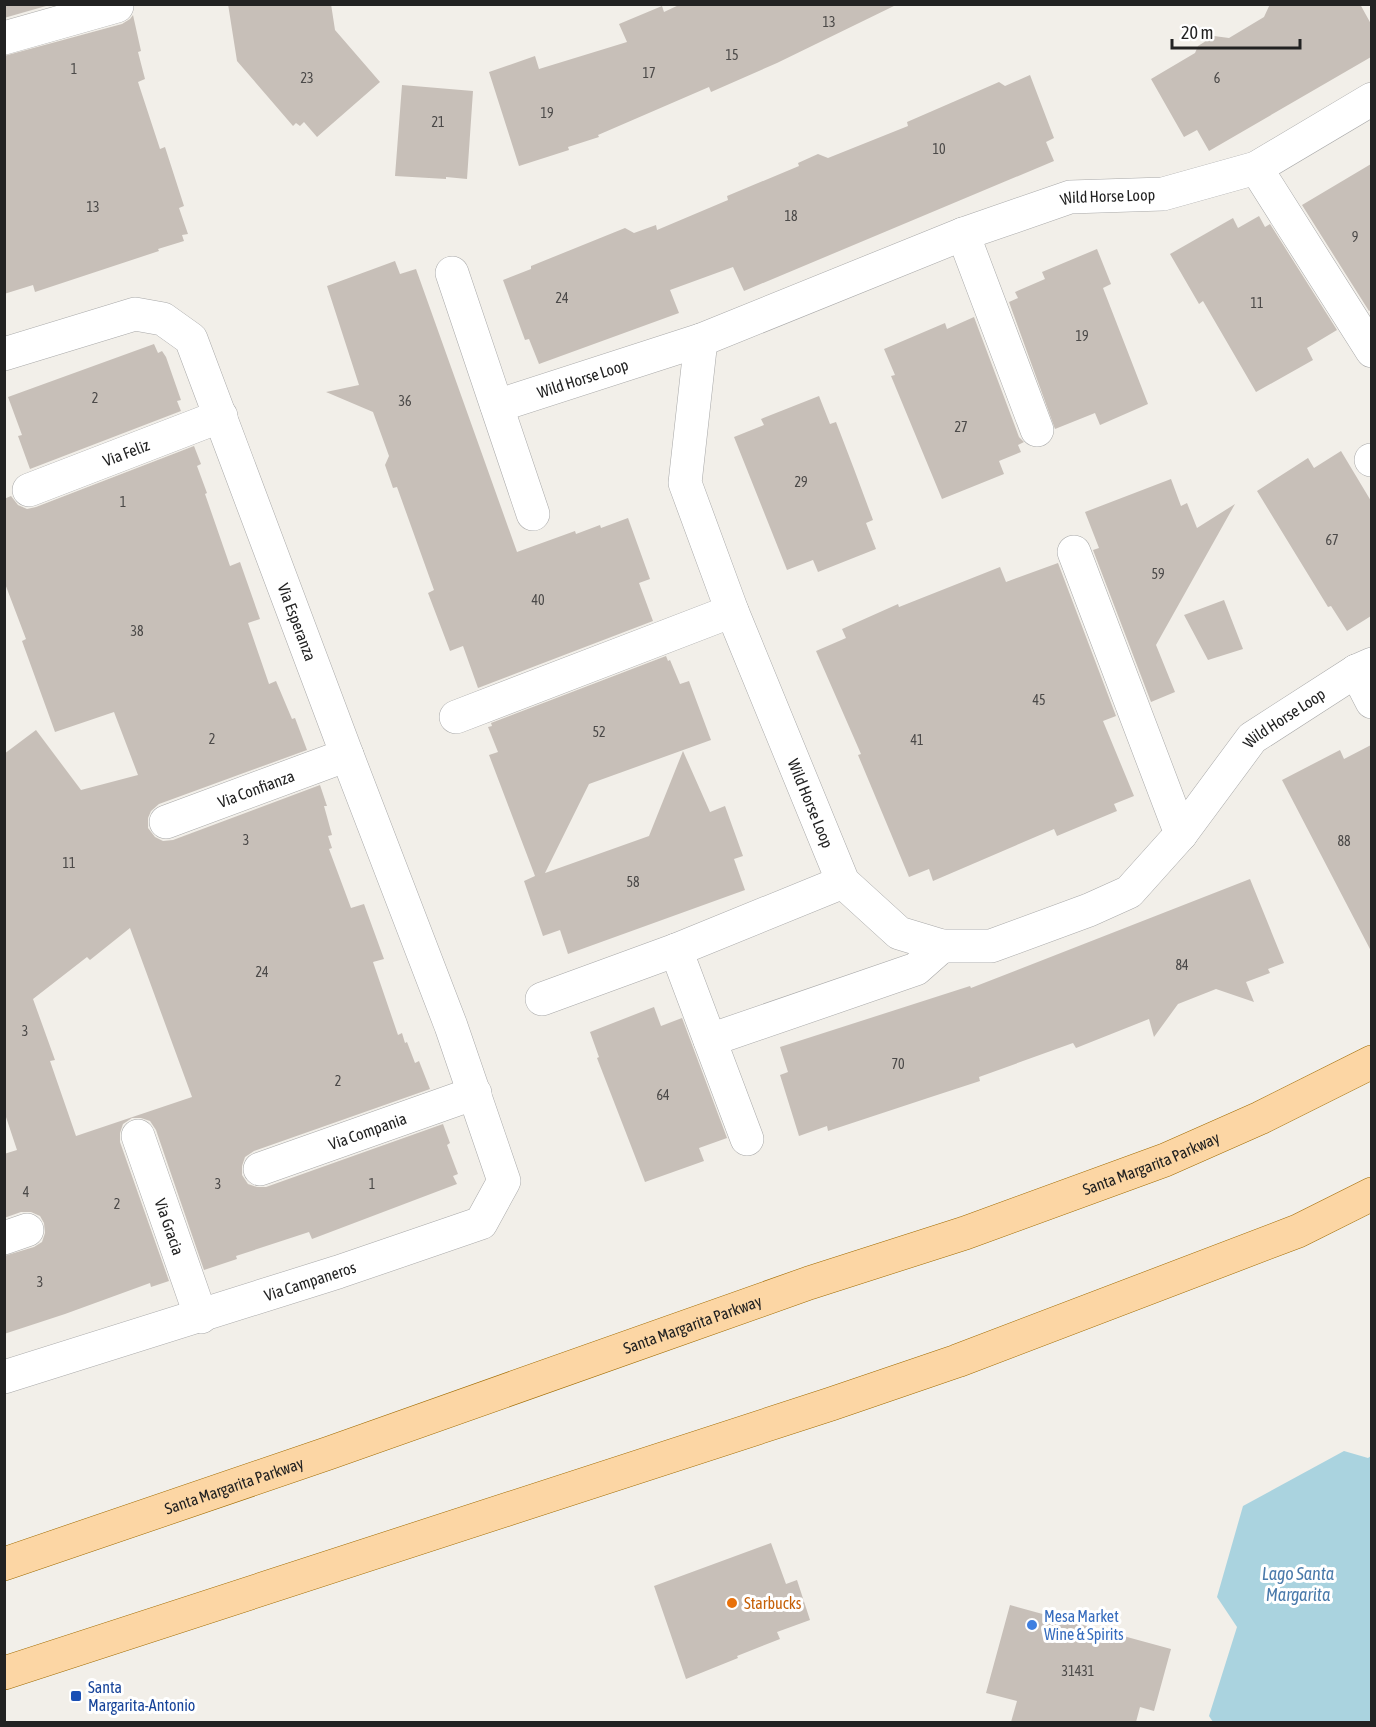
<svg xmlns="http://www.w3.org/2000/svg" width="1376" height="1727" viewBox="0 0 1376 1727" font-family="'Asap Condensed',sans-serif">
<rect width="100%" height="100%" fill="#f2efe9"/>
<path fill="#aad3df" d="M1344,1451L1368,1458L1371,1456V1722H1213L1209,1716L1237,1627L1217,1597L1243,1506Z"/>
<path fill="#c7bfb8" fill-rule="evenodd" d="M4,4H53L4,18Z
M228,4H331L335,30L380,82L317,137L304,122L300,126L296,123L293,126L237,61Z
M681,4H898L777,63L711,92L709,87L598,135L599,137L568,147L569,150L519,166L489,72L535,56L539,69L627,42L619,24L662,6L664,12Z
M1270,4H1360L1371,24V57L1209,151L1197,130L1184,137L1151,79L1195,53L1198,46L1214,36L1229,38L1264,17Z
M133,15L141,51L138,52L145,79L138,82L160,149L165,147L184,206L179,208L188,234L182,235L184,241L158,249L159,251L35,292L33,285L4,294V56L122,24L130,19Z
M1030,75L1054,138L1046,142L1054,161L744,291L733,267L670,290L679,313L539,364L529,339L525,340L503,280L531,269V266L625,228L634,233L656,225L657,230L728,200L727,196L799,166L798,163L818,154L828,158L908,126L907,122L999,82L1005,86Z
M402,85L473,91L467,179L446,177V179L395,176Z
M1371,164V310L1369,311L1302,205Z
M1259,216L1265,227L1270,224L1337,330L1307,348L1313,360L1256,392L1203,301L1199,304L1170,254L1233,218L1238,228Z
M1097,249L1111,284L1103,288L1148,404L1100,425L1095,413L1055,429L1009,302L1018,298L1015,292L1045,279L1042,272Z
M395,261L400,274L416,269L517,552L575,531L576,534L600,525L601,528L628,518L650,579L639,583L653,621L478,688L463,646L450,651L428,593L434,590L397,487L393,488L385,465L389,456L373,412L326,392L359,385L327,286Z
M974,317L1019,437L1024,442L1018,445L1021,452L999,461L1004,474L942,499L891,376L895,375L884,349L945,323L947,329Z
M154,344L158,353L162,351L166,357L181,400L177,401L181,411L30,469L18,436L22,435L8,397Z
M819,396L830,424L836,422L854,469L873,520L866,523L876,549L818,572L813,560L787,570L734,437L764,425L761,419Z
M194,446L201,464L197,466L207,493L205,494L230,566L240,562L260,619L248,623L269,684L276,681L292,719L295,718L307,750L159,804L151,811L148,818V828L155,837L163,841L173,840L320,785L327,806H324L332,835L328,836L332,848L329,849L351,908L364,904L384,959L373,962L398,1035L402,1033L405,1043L407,1042L415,1063L419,1061L430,1089L254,1151L245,1157L242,1166V1175L248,1184L257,1187H266L443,1124L450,1143L447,1145L458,1174L453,1176L457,1184L312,1239L309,1232L236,1256L237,1259L204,1270L156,1130L150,1121L141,1118H132L123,1124L120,1133V1142L169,1281L151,1287L150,1283L65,1314L4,1334V1256L34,1247L42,1242L45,1233L44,1223L40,1216L31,1212H21L4,1218V1154L17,1150L4,1111V754L36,730L81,790L138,775L114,712L55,732L22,641L26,639L4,581V499L11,496L18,505L27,509L36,507ZM130,928L192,1097L76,1136L50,1061L55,1060L33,999L87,957L90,960Z
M1341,451L1371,501V616L1347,631L1331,606L1328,607L1257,491L1308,458L1314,468Z
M1171,479L1181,506L1187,503L1197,528L1235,504L1156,645L1175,692L1151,702L1093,550L1099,548L1085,512Z
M1058,563L1116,716L1103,721L1134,796L1114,804L1117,811L1057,836L1054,829L933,881L929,869L909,877L858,755L861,754L816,651L846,638L842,629L898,604L899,607L1000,567L1006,582Z
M1224,600L1243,649L1208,660L1184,615Z
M666,656L668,661L670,660L680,684L689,681L711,740L589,784L545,873L649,836L683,751L710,812L725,806L743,856L734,859L745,890L568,954L560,930L543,936L524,881L535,876L489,755L498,752L488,727L492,726L491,723Z
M1371,745V951L1282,780L1340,750L1344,759Z
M1250,879L1284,963L1268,969L1270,973L1246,982L1254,1002L1216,989L1178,1004L1154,1037L1149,1019L1076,1048L1073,1043L979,1077L980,1081L931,1097L828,1131L827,1126L799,1136L780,1075L788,1072L780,1047L970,986L971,988Z
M654,1007L661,1026L682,1018L727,1138L699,1148L704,1161L645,1182L597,1058L599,1057L590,1032Z
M771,1543L786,1584L797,1580L810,1620L777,1632L780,1639L737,1656L738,1658L686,1679L654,1586Z
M1010,1605L1171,1649L1154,1711L1140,1707L1136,1722H1011L1017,1701L986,1693Z"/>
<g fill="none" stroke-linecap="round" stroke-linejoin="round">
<g stroke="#a9a9a9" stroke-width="34">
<g id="minor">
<path d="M4,38L117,6"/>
<path d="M1256,168L1372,351"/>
<path d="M963,234L1037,430"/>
<path d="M452,273L533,514"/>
<path id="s1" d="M701,340L685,483L732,611L843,882L899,933L942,946H991L1089,910L1129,892L1181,834L1252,738L1356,671L1372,664"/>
<path id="s2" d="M4,354L135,314L163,319L191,339L347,755L451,1026L504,1181L481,1223L338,1272L4,1377"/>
<path id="s3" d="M497,406L701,340L963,234L1070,197L1163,194L1256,168L1372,99"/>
<path d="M1371,460H1372"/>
<path id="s4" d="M29,490L221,416"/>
<path d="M1074,552L1181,834"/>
<path d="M1356,671L1372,702"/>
<path d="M456,717L732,611"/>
<path id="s5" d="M166,822L347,755"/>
<path d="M676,950L747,1139"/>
<path d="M542,999L676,950L843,882"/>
<path d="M710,1040L916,969L942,946"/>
<path id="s6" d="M138,1136L201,1317"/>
<path id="s7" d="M260,1169L475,1093"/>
<path d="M4,1238L27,1230"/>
</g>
</g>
<g stroke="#a06b00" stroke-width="34">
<g id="primary">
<path id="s8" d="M4,1564L329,1453L809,1283L965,1233L1165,1160L1260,1118L1372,1062"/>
<path d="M4,1673L831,1404L957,1361L1298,1231L1372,1194"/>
</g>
</g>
<use href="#minor" stroke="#fff" stroke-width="33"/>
<use href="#primary" stroke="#fcd6a4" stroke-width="33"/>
</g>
<circle fill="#e8710a" stroke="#fff" stroke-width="2" cx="732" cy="1603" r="6"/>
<circle fill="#3f7fe0" stroke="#fff" stroke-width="2" cx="1032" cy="1625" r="6"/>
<rect fill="#1a4fb4" stroke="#fff" stroke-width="2" x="70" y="1690" width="12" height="12" rx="3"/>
<g text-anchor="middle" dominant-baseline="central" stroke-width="6" stroke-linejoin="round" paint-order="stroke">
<g font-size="14" fill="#4b4948">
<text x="829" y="22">13</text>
<text x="732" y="55">15</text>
<text x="74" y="69">1</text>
<text x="649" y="73">17</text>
<text x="307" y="78">23</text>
<text x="1217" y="78">6</text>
<text x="547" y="113">19</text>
<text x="438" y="122">21</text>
<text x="939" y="149">10</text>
<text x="93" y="207">13</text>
<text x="791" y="216">18</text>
<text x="1355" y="237">9</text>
<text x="562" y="298">24</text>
<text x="1257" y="303">11</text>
<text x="1082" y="336">19</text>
<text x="95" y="398">2</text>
<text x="405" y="401">36</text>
<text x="961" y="427">27</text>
<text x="801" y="482">29</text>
<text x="123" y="502">1</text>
<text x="1332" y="540">67</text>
<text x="1158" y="574">59</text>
<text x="538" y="600">40</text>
<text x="137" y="631">38</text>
<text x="1039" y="700">45</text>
<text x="599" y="732">52</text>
<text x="212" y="739">2</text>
<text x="917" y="740">41</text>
<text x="246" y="840">3</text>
<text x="1344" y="841">88</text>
<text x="69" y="863">11</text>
<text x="633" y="882">58</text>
<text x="1182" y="965">84</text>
<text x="262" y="972">24</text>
<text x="25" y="1031">3</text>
<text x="898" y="1064">70</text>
<text x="338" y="1081">2</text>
<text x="663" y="1095">64</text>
<text x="218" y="1184">3</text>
<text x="372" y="1184">1</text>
<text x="26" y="1192">4</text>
<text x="117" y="1204">2</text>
<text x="40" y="1282">3</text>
<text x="1078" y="1671">31431</text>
</g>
<g font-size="16" fill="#222" stroke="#fff">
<text stroke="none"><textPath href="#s3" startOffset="648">Wild Horse Loop</textPath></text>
<text stroke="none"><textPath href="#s3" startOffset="90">Wild Horse Loop</textPath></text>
<text stroke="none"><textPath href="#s4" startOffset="104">Via Feliz</textPath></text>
<text stroke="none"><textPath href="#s2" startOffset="502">Via Esperanza</textPath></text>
<text stroke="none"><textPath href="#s1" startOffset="1126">Wild Horse Loop</textPath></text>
<text stroke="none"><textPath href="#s5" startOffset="96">Via Confianza</textPath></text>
<text stroke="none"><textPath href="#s1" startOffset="488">Wild Horse Loop</textPath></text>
<text stroke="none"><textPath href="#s7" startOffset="114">Via Compania</textPath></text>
<text stroke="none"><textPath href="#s8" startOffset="1215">Santa Margarita Parkway</textPath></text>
<text stroke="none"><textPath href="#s6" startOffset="96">Via Gracia</textPath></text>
<text transform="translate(310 1281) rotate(-18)">Via Campaneros</text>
<text stroke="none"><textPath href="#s8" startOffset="729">Santa Margarita Parkway</textPath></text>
<text stroke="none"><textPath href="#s8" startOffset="243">Santa Margarita Parkway</textPath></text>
</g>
<g font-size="16" fill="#c56008" stroke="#fff" text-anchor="start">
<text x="744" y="1603">Starbucks</text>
</g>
<g font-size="16" fill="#366cbe" stroke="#fff" text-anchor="start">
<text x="1044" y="1616">Mesa Market<tspan x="1044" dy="18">Wine &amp; Spirits</tspan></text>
</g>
<g font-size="16" fill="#164399" stroke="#fff" text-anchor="start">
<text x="88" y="1687">Santa<tspan x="88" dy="18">Margarita-Antonio</tspan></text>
</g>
<g font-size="18" font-style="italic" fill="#4a7aab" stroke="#fff">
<text x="1298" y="1573">Lago Santa<tspan x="1298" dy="21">Margarita</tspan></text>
</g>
</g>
<rect width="1376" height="1727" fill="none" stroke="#222222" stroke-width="12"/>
<path d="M1172 39v9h128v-9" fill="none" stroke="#222222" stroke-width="3"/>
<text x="1181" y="39" font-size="18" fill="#222222" stroke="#ffffff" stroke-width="4.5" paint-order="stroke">20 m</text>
</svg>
